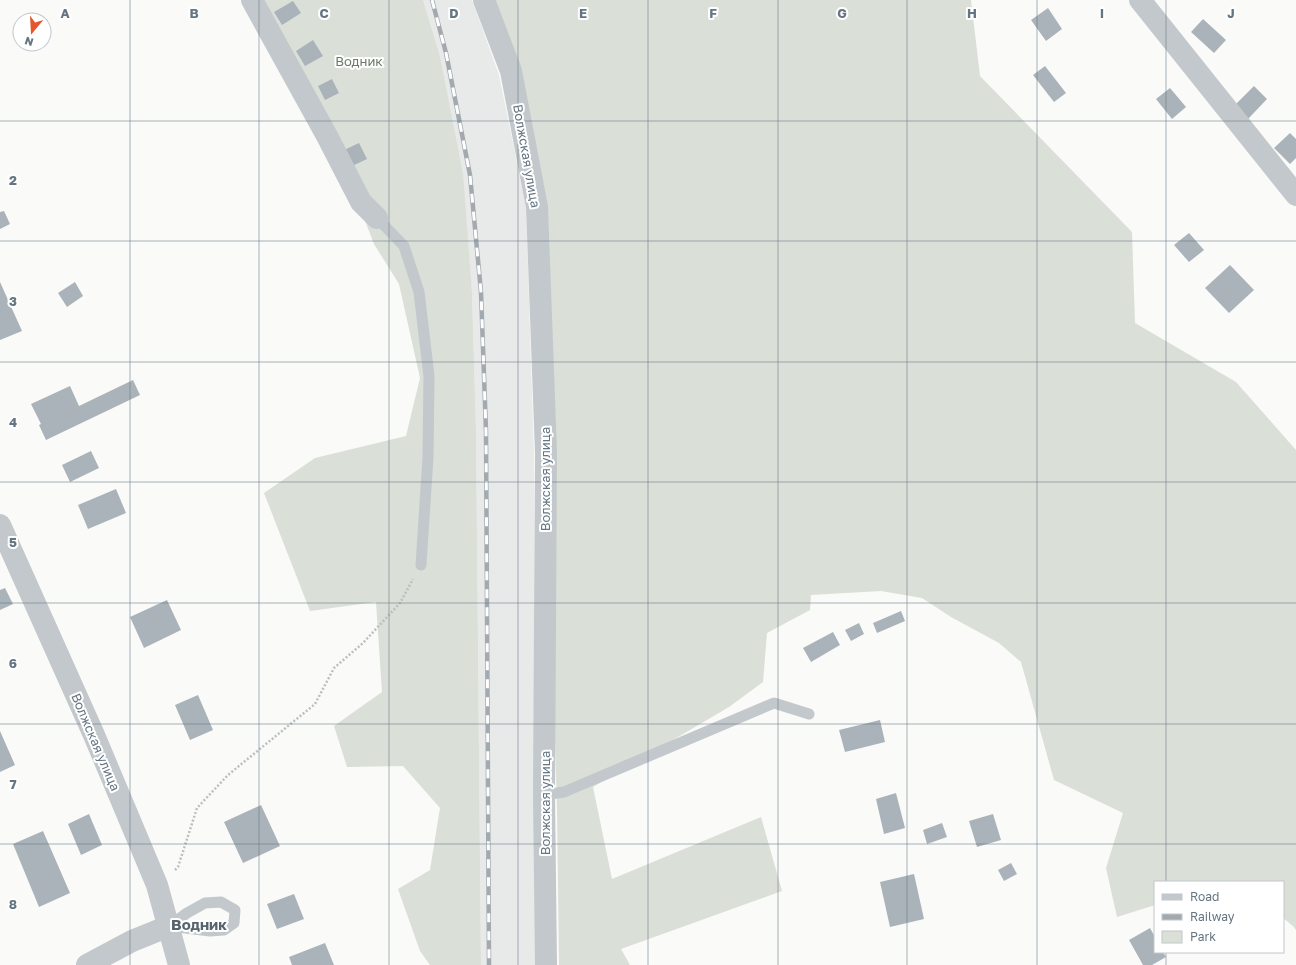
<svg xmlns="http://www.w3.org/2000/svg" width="1296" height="965" viewBox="0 0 1296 965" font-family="'Golos Text',sans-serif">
<rect width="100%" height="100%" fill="#fafaf8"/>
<path fill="#e8e9e9" d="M423,0H472L499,75L526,207L534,454L535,965H481L476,431L472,292L462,174L440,56Z"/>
<path fill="#dadfd7" d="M256,0H423L440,56L463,174L472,292L476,431L481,965H430L420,951L398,889L430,870L440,808L403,766L347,767L334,726L382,692L376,602L310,611L264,493L315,458L406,436L420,378L399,284L374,244L362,213Z
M495,0H971L980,76L1132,232L1135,323L1236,382L1296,450V930L1293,926L1283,918V882H1155V905L1117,917L1106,868L1123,813L1054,780L1021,662L999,643L951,617L922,598L881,591L811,595L810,610L767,633L763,682L729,707L593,787L612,879L761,817L782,891L621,949L630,965H559L557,809L555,739L544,201Z"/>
<path fill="#aab3b9" d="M293,1L301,13L282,25L274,12Z
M1048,8L1062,29L1046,41L1031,20Z
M1203,19L1226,40L1214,53L1191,32Z
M313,40L323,56L305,66L296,51Z
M1045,66L1066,93L1054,102L1033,75Z
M332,79L339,93L325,100L318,86Z
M1254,86L1267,99L1248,119L1235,105Z
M1170,88L1186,107L1172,119L1156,99Z
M1290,133L1296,139V158L1290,164L1274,148Z
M359,143L367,159L350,167L342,151Z
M4,211L10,224L0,229V212Z
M1189,233L1204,250L1189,262L1174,245Z
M1230,265L1254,290L1229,313L1205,288Z
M0,282L22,331L0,340Z
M75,282L83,296L67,307L58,293Z
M133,380L140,395L46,440L39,425L41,424L31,404L70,386L79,406Z
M91,451L99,468L70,482L62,465Z
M116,489L126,513L88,529L78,505Z
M5,588L13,604L0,610V590Z
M167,600L181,630L144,648L130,617Z
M901,611L905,621L877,633L873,623Z
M859,623L864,634L851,641L845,630Z
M833,632L840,645L811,662L803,648Z
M198,695L213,730L190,740L175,705Z
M880,720L885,742L845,752L839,730Z
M0,731L15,765L0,772Z
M896,793L905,828L884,834L876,799Z
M261,805L280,846L243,863L224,822Z
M89,814L102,845L81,855L68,824Z
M993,814L1001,840L977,847L969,821Z
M942,823L947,837L927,844L923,830Z
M43,831L70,893L39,907L13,844Z
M1011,863L1017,874L1004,881L998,870Z
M914,874L924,919L890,927L880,882Z
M294,894L304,919L277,929L267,904Z
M1150,928L1155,937V952H1163L1166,957L1152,965H1143L1129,940Z
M325,943L334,965H292L289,957Z"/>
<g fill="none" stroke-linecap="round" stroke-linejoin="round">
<path stroke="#bbbfc2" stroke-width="2.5" stroke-dasharray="2 2" stroke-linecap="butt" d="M175,870L178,867L197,808L228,775L315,704L334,668L363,643L400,603L413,579"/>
<path stroke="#c3c8cc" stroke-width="11" d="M377,218L404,246L419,292L429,376L428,457L421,565
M544,795L564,792L774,703L809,714
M221,902L235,910L234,923L224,930L210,931L169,926L187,913L205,903Z"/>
<path stroke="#c3c8cc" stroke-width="22" d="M252,0L327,136L361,202L377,218
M484,0L511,71L537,207L546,453L544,795L546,965
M1140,0L1296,195
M0,525L94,735L157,885L179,965
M87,965L132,941L169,926"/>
<g stroke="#a2aab0" stroke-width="4.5">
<path id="rail" d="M432,0L446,53L470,175L481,292L486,431L489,965"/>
</g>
<use href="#rail" stroke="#fff" stroke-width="3" stroke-dasharray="9" stroke-linecap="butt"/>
</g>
<path fill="none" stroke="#657683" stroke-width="1" stroke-opacity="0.55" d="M130,0V965M259,0V965M389,0V965M518,0V965M648,0V965M778,0V965M907,0V965M1037,0V965M1166,0V882M0,121H1296M0,241H1296M0,362H1296M0,482H1296M0,603H1296M0,724H1296M0,844H1296M1166,952V965"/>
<g text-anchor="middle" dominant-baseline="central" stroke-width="4" stroke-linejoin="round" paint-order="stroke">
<g font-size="13" fill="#687a64" stroke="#fff">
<text x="359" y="61">Водник</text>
</g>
<g font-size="13" fill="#657683" stroke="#fff">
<text transform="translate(527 156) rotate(80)">Волжская улица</text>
<text transform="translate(545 479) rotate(-90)">Волжская улица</text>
<text transform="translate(96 742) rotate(67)">Волжская улица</text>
<text transform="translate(545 803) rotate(-90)">Волжская улица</text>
</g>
<g font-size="15" font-weight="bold" fill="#57646e" stroke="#fff">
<text x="199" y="924">Водник</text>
</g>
</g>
<g font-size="13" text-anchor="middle" font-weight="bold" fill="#657683" stroke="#fff" stroke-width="4" stroke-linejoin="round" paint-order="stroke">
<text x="65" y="18">A</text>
<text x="194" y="18">B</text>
<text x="324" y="18">C</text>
<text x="454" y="18">D</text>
<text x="583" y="18">E</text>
<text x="713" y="18">F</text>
<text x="842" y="18">G</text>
<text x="972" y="18">H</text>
<text x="1102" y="18">I</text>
<text x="1231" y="18">J</text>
<text x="13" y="185">2</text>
<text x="13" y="306">3</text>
<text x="13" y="427">4</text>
<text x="13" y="547">5</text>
<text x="13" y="668">6</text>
<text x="13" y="789">7</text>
<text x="13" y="909">8</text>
</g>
<rect x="1154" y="881" width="130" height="72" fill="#ffffff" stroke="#c1c8cd"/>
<rect x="1162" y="894" width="20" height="6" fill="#c3c8cc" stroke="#c1c8cd"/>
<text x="1190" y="901" font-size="12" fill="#657683">Road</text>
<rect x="1162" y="914" width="20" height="6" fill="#a2aab0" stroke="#c1c8cd"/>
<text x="1190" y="921" font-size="12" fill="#657683">Railway</text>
<rect x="1162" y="931" width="20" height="12" fill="#dadfd7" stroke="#c1c8cd"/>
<text x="1190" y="941" font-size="12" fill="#657683">Park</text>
<g transform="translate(32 32) rotate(198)"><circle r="19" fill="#ffffff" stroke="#c1c8cd"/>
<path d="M0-3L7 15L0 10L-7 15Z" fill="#e4572e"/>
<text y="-6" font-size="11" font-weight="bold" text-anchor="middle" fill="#657683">N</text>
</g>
</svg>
